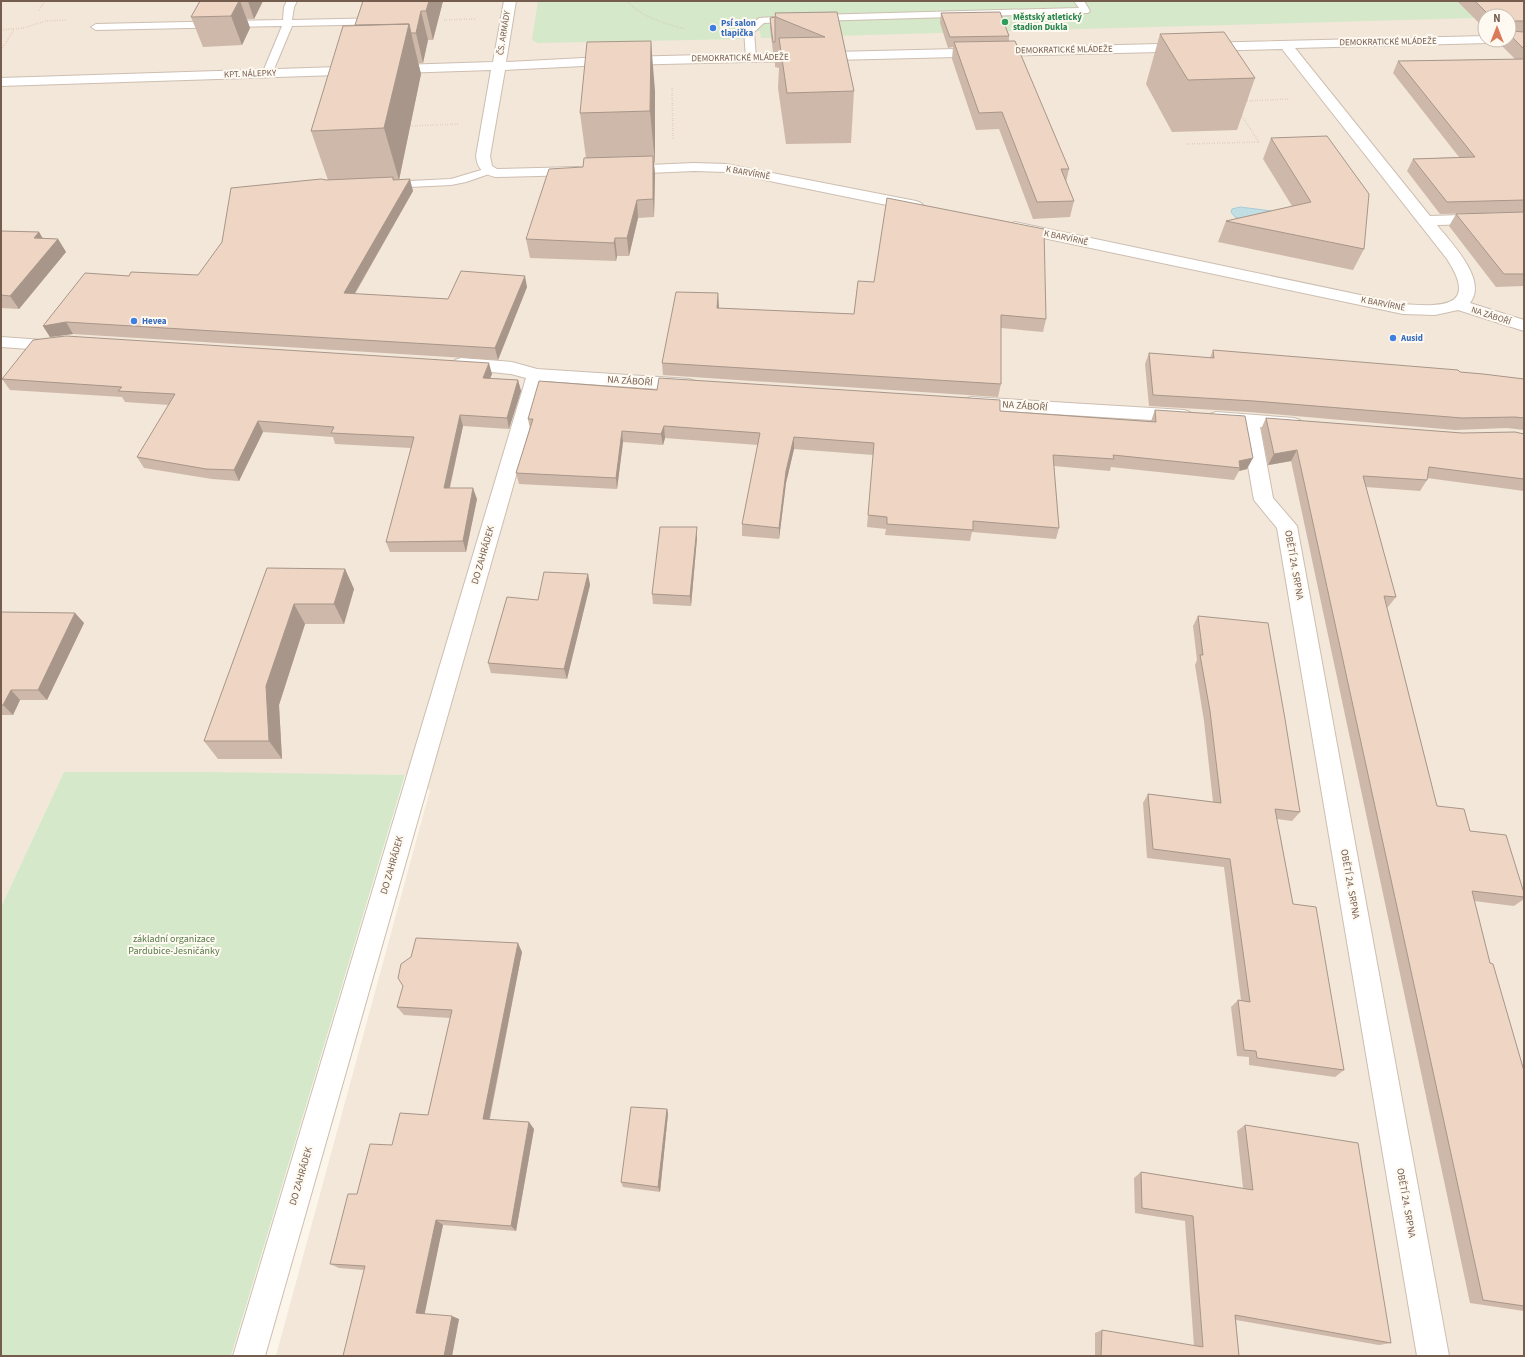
<svg xmlns="http://www.w3.org/2000/svg" width="1525" height="1357" viewBox="0 0 1525 1357" font-family="'Source Sans 3',sans-serif">
<rect width="100%" height="100%" fill="#fbf5ea"/>
<path fill="#f2e7d9" fill-rule="evenodd" d="M1,1H1524V1356H276L430,790L405,775L64,772L1,907ZM1485,16H1509V40H1485Z"/>
<path fill="#d5e8c9" d="M538,1H1457L1474,18L761,38L760,31H740V39L538,43L532,40Z
M64,772H200L405,775L231,1356H1V907Z"/>
<path fill="#c0dee4" stroke="#a7ccd5" d="M1240,207L1272,211L1240,219L1235,217L1231,212L1232,209Z"/>
<g fill="none" stroke-linecap="round" stroke-linejoin="round">
<g stroke="#cdbeb1" stroke-width="2">
<path id="lane" d="M287,1H297L294,7L292,20L386,18L391,1H401L395,21L390,24L292,26L272,74L267,77L262,74L282,26L96,30L91,27L96,24L283,20L284,7Z
M1074,1H1084L1090,11L1088,13L816,21L811,18L816,15L1079,8Z
M792,16L795,17L797,19L795,21L764,23L754,32L756,58L751,61L747,60L746,58L744,31L746,29L759,18Z
M488,168L492,169L494,171L492,173L466,182L451,185L388,188L384,187L382,185L384,183L388,182L451,179Z"/>
</g>
<g stroke="#cdbeb1" stroke-width="2">
<path id="street" d="M504,1H516L506,62L583,58L1485,36V40H1491L1489,43L1295,48L1430,216L1524,213V223L1437,225C1452,244 1488,280 1470,303L1524,320V331L1458,310L1435,315L1403,314L1015,232L1010,230L1007,227L1010,224L1015,222L1403,304C1441,307 1479,308 1447,259L1282,49L583,66L505,70L490,156L492,166L497,169L578,167L583,168L585,171L583,174L578,175L495,177C483,174 477,168 476,156L491,70L1,86V78L493,62Z
M694,163L726,164L916,201L921,203L924,206L921,209L916,211L726,172L694,171L625,174L620,173L618,170L620,167L625,166Z
M1,337L44,340L59,337L65,338L68,342L65,346L44,350L1,347Z
M461,358L512,362L537,369L689,379L695,381L698,385L695,389L689,391L543,381L265,1356H233L526,378L511,374L455,368L452,364L455,360Z
M971,397L1184,410L1190,412L1193,416L1190,420L1184,422L971,409L965,407L962,403L965,399Z
M1216,412L1294,418L1300,420L1303,424L1300,428L1294,430L1260,427L1273,498L1297,526L1449,1356H1417L1277,528L1254,500L1241,426L1210,422L1207,418L1210,414Z"/>
</g>
<path stroke="#d4baa7" stroke-width="1.5" stroke-dasharray="0.5 2" stroke-linecap="butt" d="M627,1C643,18 664,23 685,29
M39,10L45,1
M444,20L475,19
M1,30L24,28L45,21L67,20
M1,50L14,30
M672,88L673,139
M1245,101L1290,99
M410,126L458,124
M1187,144L1259,142L1240,113"/>
<use href="#lane" fill="#fff" fill-rule="evenodd"/>
<use href="#street" fill="#fff" fill-rule="evenodd"/>
</g>
<path fill="#ceb8a9" d="M200,1H263L254,19H247L250,28L242,45L203,47L191,17Z
M363,1H443L433,40H428L423,63H418L421,74L399,180L413,191L355,294L448,299L527,287L498,360L73,334L50,337L43,326L129,276L198,275L326,180H328L311,131L355,25Z
M1457,1H1524V212L1440,214L1407,171L1413,159L1459,157L1393,73L1398,61L1515,59L1496,40H1509V16H1485V29Z
M837,12L854,91L851,143L786,144L778,88L779,68L775,67V52H773L770,28V18L775,17V13Z
M941,13L1009,36V41L1069,169L1066,182L1074,201L1070,217L1033,219L999,129L976,130L952,59L953,47L948,48L940,23Z
M1160,34L1255,78L1237,130L1172,132L1146,84Z
M655,91V163H654L655,174L654,217L638,218L629,256H617L616,261L530,258L526,239L583,167L586,158L580,113Z
M1271,138L1364,249L1353,270L1218,242L1226,221L1292,206L1263,159Z
M1524,212V286L1496,287L1449,226L1456,214Z
M1,231L39,232L42,238L58,239L66,252L19,309L1,308Z
M858,281L1046,319L1043,332L1001,328V384L998,397L663,375L662,363L719,306L718,308L854,314Z
M1213,350L1460,372L1524,379V430L1507,428L1455,430L1249,412L1149,406L1145,364L1149,353L1210,358Z
M492,374L490,378L518,380L521,391L509,429L463,426L450,488L477,499L466,552H390L386,542L411,448L335,444L333,437L263,432L239,481L212,479L144,468L137,457L169,405L125,402L122,397L10,390L2,379Z
M657,390L1151,421L1155,410L1247,469L1239,471L1234,480L1111,467L1110,471L1054,466L1059,528L1056,539L972,532L970,541L885,535L886,529L867,527L873,455L794,449L786,483L779,539L742,536V524L758,445L665,438L663,445L623,442L617,489L519,484L516,473L530,429L528,419Z
M1266,418L1462,433L1524,434V491L1427,478V480L1420,491L1366,487L1396,597L1388,607H1387L1437,806L1470,831L1524,893V899L1514,906L1474,901L1490,963L1524,1071V1311L1470,1303L1291,461L1268,465L1261,429Z
M697,538L691,606L653,604L652,594Z
M267,568L345,569L354,589L344,624H305L279,705L282,759H218L204,741Z
M588,574L590,585L567,679L491,673L488,663L538,600Z
M1,612L75,613L84,623L47,700H20L13,715H1Z
M1198,616L1300,812L1292,821L1277,819L1293,904L1344,1070L1335,1077L1249,1065V1057L1237,1056L1231,1007L1238,1000H1241L1224,867L1147,858L1143,803L1148,794L1213,802L1204,721L1195,665L1197,660L1193,626Z
M522,952L490,1119L534,1129L516,1231L443,1225L424,1314L459,1319L452,1356L364,1270L339,1268L330,1264L357,1194L392,1145L428,1115L450,1018L404,1015L397,1007Z
M667,1109L668,1114L660,1192L623,1187L621,1182Z
M1245,1125L1391,1343L1379,1345L1236,1320L1239,1356H1095V1333L1102,1330L1194,1346L1185,1221L1135,1213L1134,1178L1141,1172L1243,1188L1237,1131Z"/>
<path fill="#a79689" d="M239,1H240L250,28L242,45L231,16Z
M248,1H263L254,19Z
M429,1H443L433,40L426,11Z
M421,11L428,40L423,63L416,33Z
M409,24L421,74L399,180L384,128Z
M1514,26L1509,35V28Z
M651,41L655,91V163L650,111Z
M653,156L655,174L654,217L653,199Z
M410,179L413,191L348,305L344,293Z
M637,200L638,218L629,256L627,238Z
M39,232L47,245L34,238Z
M615,238L617,256L616,261L614,243Z
M58,239L66,252L19,309L10,296Z
M525,276L527,287L498,360L495,348Z
M718,293L719,306L717,321V308Z
M66,322L73,334L50,337L43,326Z
M489,363L492,374L486,389L483,378Z
M518,380L521,391L509,429L507,418Z
M460,415L463,426L447,499L444,488Z
M258,421L263,432L239,481L234,470Z
M664,426L665,438L663,445L661,434Z
M622,431L623,442L617,489L616,478Z
M794,437V449L786,483L779,539V528L786,471Z
M1297,450L1291,461L1268,465L1274,454Z
M1253,458L1247,469L1239,471L1240,468L1239,461Z
M473,488L477,499L466,552L463,541Z
M697,527V538L691,606L690,596Z
M345,569L354,589L344,624L334,604Z
M588,574L590,585L567,679L564,669Z
M294,604L305,624L279,705L282,759L269,741L266,686Z
M75,613L84,623L47,700L38,690Z
M11,690L20,700L13,715L3,705Z
M518,943L522,952L488,1125L483,1119Z
M667,1109L668,1114L660,1192L658,1187Z
M529,1122L534,1129L516,1231L511,1226Z
M436,1220L443,1225L424,1317L416,1313Z
M452,1316L459,1319L452,1356H444Z"/>
<path fill="#efd6c4" stroke="#a79689" d="M200,1H239L231,16L191,17Z
M363,1H429L426,11H421L416,33H411L409,24L355,25Z
M1475,1H1524V21H1515L1514,26L1509,28V16H1490Z
M837,12L854,91L787,93L779,38L825,37L776,17L775,13Z
M1000,12L1009,36L950,37L941,13Z
M775,17V42H773L770,18Z
M409,24L384,128L311,131L343,26Z
M1509,29L1511,31L1524,32V49L1509,34Z
M1224,32L1255,78L1188,80L1160,34Z
M651,41L650,111L580,113L587,42Z
M1015,41L1069,169H1061L1074,201L1037,202L1002,112L979,113L954,42Z
M1524,59V200L1447,202L1413,159L1475,157L1398,61Z
M1327,136L1369,194L1364,249L1226,221L1311,202L1271,138Z
M653,156V199L637,200L627,238H615L614,243L526,239L549,169L583,167L584,158Z
M393,177V180L410,179L344,293L448,299L461,271L525,276L495,348L66,322L43,326L85,273L129,276L131,272L198,275L222,242L231,188L321,179L326,180Z
M887,198L1044,229L1046,319L1001,315V384L662,363L676,292L718,293L717,308L854,314L858,281L874,282Z
M1524,212V274H1504L1456,214Z
M1,231L39,232L34,238L58,239L10,296L1,295Z
M66,336L489,363L483,378L518,380L507,418L460,415L444,488H473L463,541L386,542L414,437L331,433L334,427L258,421L234,470L206,469L137,457L175,394L118,391L122,387L2,379L33,340Z
M1213,350L1458,370L1460,372L1483,374L1524,379V418L1515,417L1462,418L1254,401L1153,395L1149,353L1214,358Z
M659,378L1000,400V411L1156,422L1155,410L1245,416L1253,458L1239,461L1240,468L1113,455L1114,459L1053,455L1059,528L973,521V530L887,524V517L868,515L874,443L794,437L786,471L779,528L742,524L760,433L664,426L661,434L622,431L616,478L516,473L533,419H528L539,381L657,390Z
M1266,418L1462,433L1515,432L1524,434V479L1429,467L1427,480L1363,476L1396,597L1384,596L1437,806L1464,809L1470,831L1506,835L1524,893V897L1472,891L1490,963L1493,964L1524,1071V1306L1483,1300L1297,450L1274,454Z
M660,527H697L690,596L652,594Z
M267,568L345,569L334,604H294L266,686L269,741H204Z
M544,572L588,574L564,669L488,663L507,597L538,600Z
M1,612L75,613L38,690H11L3,705H1Z
M1198,616L1268,623L1285,719L1300,812L1275,809L1293,904L1316,907L1344,1070L1257,1058L1256,1051L1244,1050L1238,1000L1250,1002L1230,859L1153,849L1148,794L1221,803L1210,711L1200,655H1203Z
M416,938L518,943L483,1119L529,1122L511,1226L436,1220L416,1313L452,1316L444,1356H343L365,1266L330,1264L348,1194H357L370,1144L392,1145L400,1113L428,1115L452,1010L397,1007L403,986L398,978L401,964L411,957Z
M631,1107L667,1109L658,1187L621,1182Z
M1245,1125L1358,1143L1391,1343L1235,1315L1239,1356H1101L1102,1330L1203,1347L1193,1216L1142,1208L1141,1172L1253,1190Z"/>
<circle fill="#2e9e5b" stroke="#fef9f1" stroke-width="1.5" cx="1005" cy="22" r="4"/>
<g fill="#3f7fe0" stroke="#fef9f1" stroke-width="1.5">
<circle cx="713" cy="28" r="4"/>
<circle cx="134" cy="321" r="4"/>
<circle cx="1393" cy="338" r="4"/>
</g>
<g text-anchor="middle" dominant-baseline="central" stroke-width="4" stroke-linejoin="round" paint-order="stroke">
<g font-size="9" font-weight="bold" fill="#27864d" stroke="#fef9f1" text-anchor="start">
<text x="1013" y="17">Městský atletický<tspan x="1013" dy="10">stadion Dukla</tspan></text>
</g>
<g font-size="9" font-weight="bold" fill="#366cbe" stroke="#fef9f1" text-anchor="start">
<text x="721" y="23">Psí salon<tspan x="721" dy="10">tlapička</tspan></text>
<text x="142" y="321">Hevea</text>
<text x="1401" y="338">Ausid</text>
</g>
<g font-size="9" fill="#745d4f" stroke="#fef9f1">
<text transform="translate(504 33) rotate(-81)">ČS. ARMÁDY</text>
<text transform="translate(1388 42) rotate(-1)">DEMOKRATICKÉ MLÁDEŽE</text>
<text transform="translate(1064 50) rotate(-1)">DEMOKRATICKÉ MLÁDEŽE</text>
<text transform="translate(740 58) rotate(-1)">DEMOKRATICKÉ MLÁDEŽE</text>
<text transform="translate(250 74) rotate(-2)">KPT. NÁLEPKY</text>
<text transform="translate(748 173) rotate(10)">K BARVÍRNĚ</text>
<text transform="translate(1066 238) rotate(12)">K BARVÍRNĚ</text>
<text transform="translate(1383 304) rotate(11)">K BARVÍRNĚ</text>
<text transform="translate(1491 316) rotate(18)">NA ZÁBOŘÍ</text>
</g>
<g font-size="10" fill="#745d4f" stroke="#fef9f1">
<text transform="translate(630 381) rotate(4)">NA ZÁBOŘÍ</text>
<text transform="translate(1025 406) rotate(4)">NA ZÁBOŘÍ</text>
<text transform="translate(483 555) rotate(-74)">DO ZAHRÁDEK</text>
<text transform="translate(1294 565) rotate(80)">OBĚTÍ 24. SRPNA</text>
<text transform="translate(392 865) rotate(-74)">DO ZAHRÁDEK</text>
<text transform="translate(1350 884) rotate(80)">OBĚTÍ 24. SRPNA</text>
<text transform="translate(301 1176) rotate(-74)">DO ZAHRÁDEK</text>
<text transform="translate(1406 1203) rotate(80)">OBĚTÍ 24. SRPNA</text>
</g>
<g font-size="10" fill="#557948" stroke="#fef9f1">
<text x="174" y="939">základní organizace<tspan x="174" dy="12">Pardubice-Jesničánky</tspan></text>
</g>
</g>
<rect width="1525" height="1357" fill="none" stroke="#745d4f" stroke-width="4"/>
<g transform="translate(1497 28)"><circle r="19" fill="#fef9f1" stroke="#c7bbb0"/>
<path d="M0-3L7 15L0 10L-7 15Z" fill="#db7a5a"/>
<text y="-6" font-size="11" font-weight="bold" text-anchor="middle" fill="#745d4f">N</text>
</g>
</svg>
